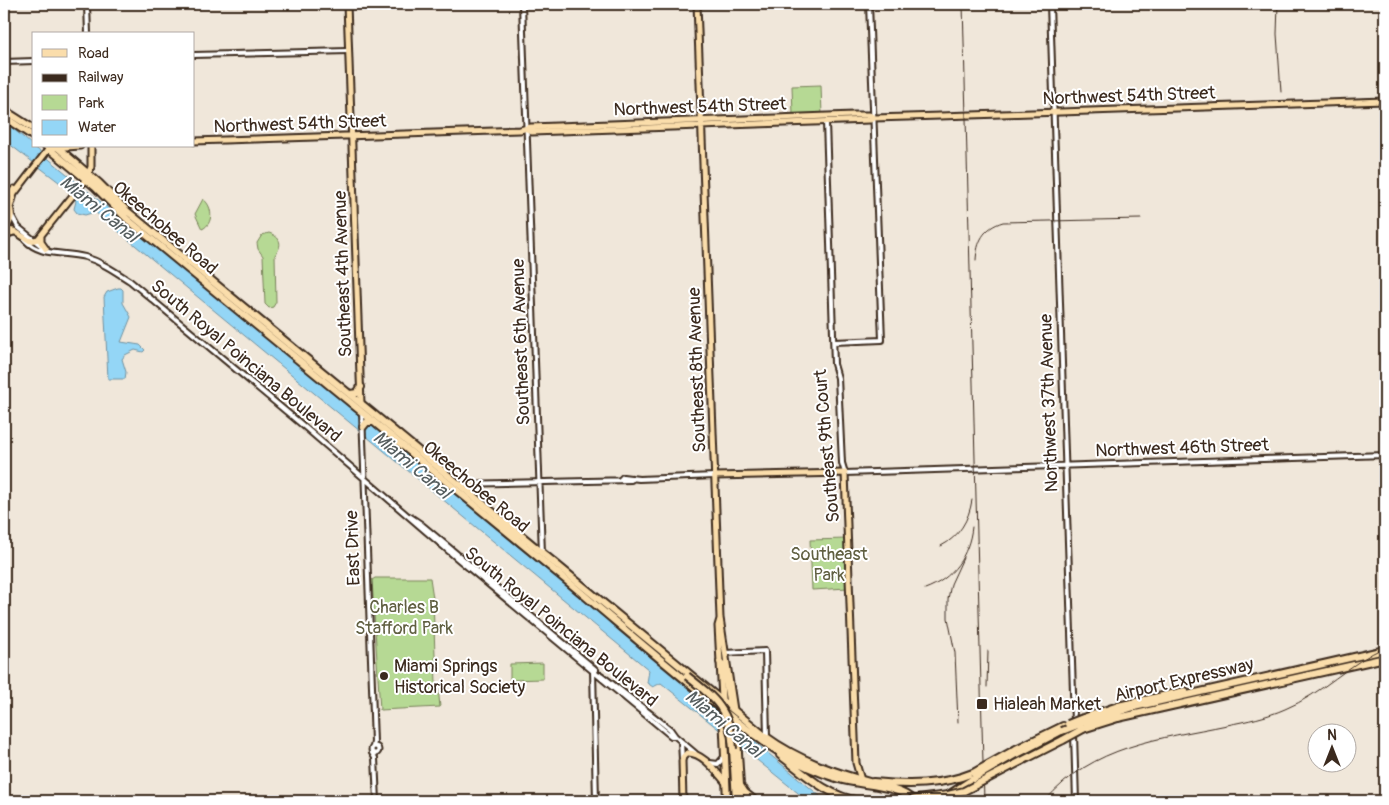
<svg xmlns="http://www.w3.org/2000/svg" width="1389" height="805" viewBox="0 0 1389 805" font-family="Pangolin,sans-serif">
<rect width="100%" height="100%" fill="#f0e7da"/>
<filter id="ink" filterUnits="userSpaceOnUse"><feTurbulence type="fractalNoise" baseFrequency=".02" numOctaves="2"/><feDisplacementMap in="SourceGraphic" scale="10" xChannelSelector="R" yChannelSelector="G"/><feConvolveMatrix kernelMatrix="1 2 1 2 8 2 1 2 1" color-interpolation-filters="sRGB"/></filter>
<g filter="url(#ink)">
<path fill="#b6d994" stroke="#788259" d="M821,85L822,115H793L792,86Z
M203,199C213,206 214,224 202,229L195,214Z
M269,233C281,237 283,245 275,255L276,302L273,307L269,308L265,304L263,256L258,249L257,243L262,235Z
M846,539L848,588L812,590L810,540Z
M375,578H430L433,598L436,684L438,687L440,707L380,710L372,580Z
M543,663V679L510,680V664Z"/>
<path fill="#94d6f6" stroke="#7091a0" d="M4,121L44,155L826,801H808L661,683L653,687L647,683L649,670L95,212L85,215L77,213L74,209L76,201L68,189L4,140Z
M118,288H121L123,290V303L131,317L121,342L140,345L145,350L143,352L135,350L125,355L122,359L126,372L125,379H108L104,297L107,292Z"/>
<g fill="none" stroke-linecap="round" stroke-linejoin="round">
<g stroke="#3b2a1e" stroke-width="8">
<path id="minor" d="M87,4L88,34
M522,4L542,553
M1050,4L1074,722
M194,55L348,51
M4,62L34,61
M826,122L834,364L838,378L842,463L845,473L1385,455
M12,216L18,227L44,248
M25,240C41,257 63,251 85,257C102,262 116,272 130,281L300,423L458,559L671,736H675L695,753
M834,342L882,340L869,4
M362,412L374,742L373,747
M621,479L623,477L639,479L715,476
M461,484L631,480L632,478
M409,516L421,524L596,670
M725,653L765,651L767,737
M593,670L596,801
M601,675L670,729L675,736
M1074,734L1076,801
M681,742L682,760
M371.5 750a3.5 3.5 0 1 1 7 0a3.5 3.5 0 1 1-7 0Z
M372,753L375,758L377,801
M710,763L718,764L724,757"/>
</g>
<g stroke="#3b2a1e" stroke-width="9">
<path id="major" d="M347,4L361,404
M697,4L720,618L734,710
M527,129L532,132L870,120L874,118L940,116L1385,101
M194,141L520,130L531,127L854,115H869L874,118
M4,196L10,194L14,189
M4,200C15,209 12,219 6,230
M10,208L14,194L47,151L53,148L80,146
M5,230L14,231L30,241L38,239L86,179L91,167V146
M41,236V242L46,249
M5,238L8,234L14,232
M715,476L845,473L856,763L861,780
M720,619L718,626L722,699
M741,786L745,792L756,801
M683,801L682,761L683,757L687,753C703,752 717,773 726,783"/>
</g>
<g stroke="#3b2a1e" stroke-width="10">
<path id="highway" d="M4,110L34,129
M4,117L34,137
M46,146L95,187L127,219C275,341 424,463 572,585C633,636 692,688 756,736C780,755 810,770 839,779C862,786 898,784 914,801
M56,146L99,183L127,211L765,736C799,761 836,773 876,784
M350,394L357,393L361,387
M363,427L367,422H373
M471,494V488L476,484
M720,662L723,665L730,706
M723,713L727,801
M1083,718L1118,706L1185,691
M736,721L741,801
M1083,723L1134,707L1385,650
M1083,729L1118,718L1385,658
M733,749L736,801
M1016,749L1063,726
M1017,754L1061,731
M780,755C805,774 827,796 859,801
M1012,766L1063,740
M873,782C906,785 941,786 973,773
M889,801L909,800
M939,801L973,779"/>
</g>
<use href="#minor" stroke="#fff" stroke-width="4"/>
<use href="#major" stroke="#faddab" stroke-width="5"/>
<use href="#highway" stroke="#faddab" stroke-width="6"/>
<path stroke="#3b2a1e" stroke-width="1" d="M963,4L984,801
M1278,4L1277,34L1281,92
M976,260C977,242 983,228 1003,222L1141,219
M941,546C959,537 969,520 972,500
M925,589C953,579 969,555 972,527
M987,687L988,651
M958,722L955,653L948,618V599L951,584L963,558
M1045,801C1093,745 1159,739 1227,725C1247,721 1267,717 1285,709C1322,694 1349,663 1385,647"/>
<g stroke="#3b2a1e" stroke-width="10" stroke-linecap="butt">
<path id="highway-bridge" d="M687,676C715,698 731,711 733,749
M1068,724L1083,718
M1062,731L1083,723
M1063,740L1083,729
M973,773L1016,749
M973,779L1016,754
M909,800L948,795L964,791L1012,766"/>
</g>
<use href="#highway-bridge" stroke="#faddab" stroke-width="6"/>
</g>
</g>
<g fill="#3b2a1e" stroke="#fff" stroke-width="2">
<circle cx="384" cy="676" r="5"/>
<rect x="976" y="698" width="12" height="12" rx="2.5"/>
</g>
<g text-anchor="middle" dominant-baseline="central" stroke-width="4" stroke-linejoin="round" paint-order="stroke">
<g font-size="18" fill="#3b2a1e" stroke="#fff">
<text transform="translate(1129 96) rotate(-2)">Northwest 54th Street</text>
<text transform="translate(700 107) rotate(-2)">Northwest 54th Street</text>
<text transform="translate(300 124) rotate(-2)">Northwest 54th Street</text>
<text transform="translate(165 228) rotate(41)">Okeechobee Road</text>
<text transform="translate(343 274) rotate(-92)">Southeast 4th Avenue</text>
<text transform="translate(521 342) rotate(-92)">Southeast 6th Avenue</text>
<text transform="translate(246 361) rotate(40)">South Royal Poinciana Boulevard</text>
<text transform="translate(697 370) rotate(-92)">Southeast 8th Avenue</text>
<text transform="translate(1049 403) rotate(-92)">Northwest 37th Avenue</text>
<text transform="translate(827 446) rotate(-95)">Southeast 9th Court</text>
<text transform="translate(1182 448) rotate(-2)">Northwest 46th Street</text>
<text transform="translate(476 487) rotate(40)">Okeechobee Road</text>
<text transform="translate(353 548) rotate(-92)">East Drive</text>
<text transform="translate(561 627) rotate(39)">South Royal Poinciana Boulevard</text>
<text transform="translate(1184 680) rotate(-13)">Airport Expressway</text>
</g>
<g font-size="18" fill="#605f41" stroke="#fff">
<text x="829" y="554">Southeast<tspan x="829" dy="21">Park</tspan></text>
<text x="404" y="607">Charles B<tspan x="404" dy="21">Stafford Park</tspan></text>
</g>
<g font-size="18" fill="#3b2a1e" stroke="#fff" text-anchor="start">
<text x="394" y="666">Miami Springs<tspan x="394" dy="21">Historical Society</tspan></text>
<text x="993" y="704">Hialeah Market</text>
</g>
<g font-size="19" font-style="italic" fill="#565e5f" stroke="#fff">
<text transform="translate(99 209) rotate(39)">Miami Canal</text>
<text transform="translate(412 465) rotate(40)">Miami Canal</text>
<text transform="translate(724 724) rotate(40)">Miami Canal</text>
</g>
</g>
<rect width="1389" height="805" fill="none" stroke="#fff" stroke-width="20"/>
<rect x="10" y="10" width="1369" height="785" fill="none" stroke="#3b2a1e" stroke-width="2" filter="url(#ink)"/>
<rect x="32" y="32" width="162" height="115" fill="#ffffff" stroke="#b1aaa5"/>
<rect x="42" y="49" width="25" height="8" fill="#faddab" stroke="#b1aaa5"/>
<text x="78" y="58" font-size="15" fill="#3b2a1e">Road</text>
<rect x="42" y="74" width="25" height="8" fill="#3b2a1e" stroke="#b1aaa5"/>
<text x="78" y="82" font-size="15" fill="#3b2a1e">Railway</text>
<rect x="42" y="95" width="25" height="15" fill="#b6d994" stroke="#b1aaa5"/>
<text x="78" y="108" font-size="15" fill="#3b2a1e">Park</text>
<rect x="42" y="120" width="25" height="15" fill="#94d6f6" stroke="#b1aaa5"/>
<text x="78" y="132" font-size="15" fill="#3b2a1e">Water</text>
<g transform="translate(1332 748)"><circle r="24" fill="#ffffff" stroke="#b1aaa5"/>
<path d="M0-4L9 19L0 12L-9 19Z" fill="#3b2a1e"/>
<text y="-8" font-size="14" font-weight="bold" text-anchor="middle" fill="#3b2a1e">N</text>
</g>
</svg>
